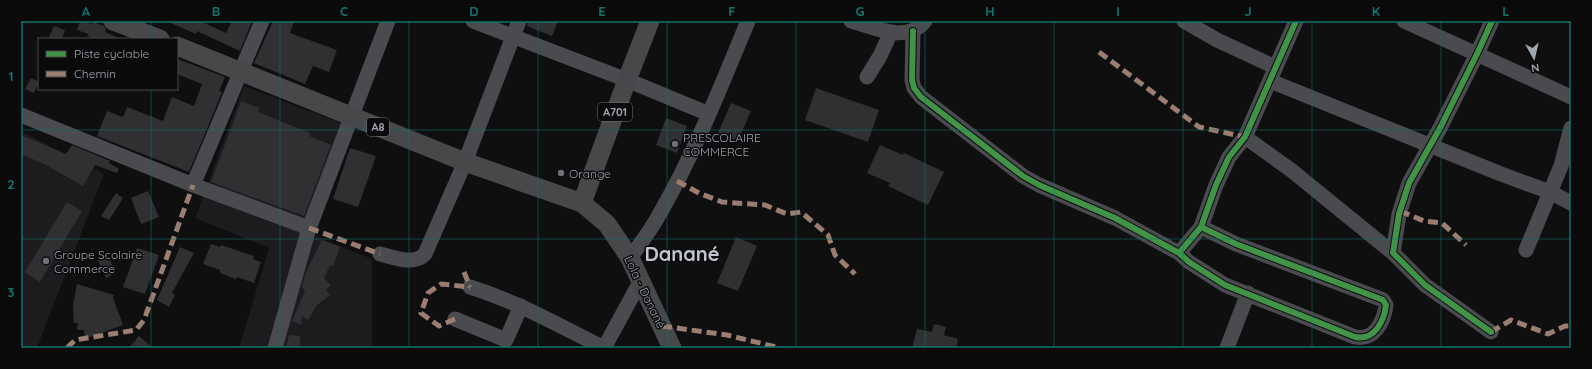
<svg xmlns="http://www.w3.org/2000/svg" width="1592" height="369" viewBox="0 0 1592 369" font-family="Quicksand,sans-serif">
<rect width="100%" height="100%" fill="#0f0f10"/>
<path fill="#1c1c1e" d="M244,86L354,128L315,236L372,259V348H239L269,248L195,218Z
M21,131L104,174L37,348H21Z"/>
<path fill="#303032" d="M80,21L92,24L93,22L104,26L106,29L105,32L121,39H94L87,36L88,34L77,30Z
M166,21H200L226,33L232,21H252L240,51L197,31L196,34Z
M273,21H294L290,33L337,50L329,72L313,66L305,84L254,63Z
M528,21H558L552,36L527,26Z
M54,26L65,30L62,39H48Z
M177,59L225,77L219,91L222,92L221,95L189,172L97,136L107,111L123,117L127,107L163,121L172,97L194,106L202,84L177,74Z
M31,78L39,82L34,93L25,89Z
M816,88L879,110L868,142L805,120Z
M241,101L259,108L258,112L310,133L309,136L331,145L304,216L211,182Z
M731,103L751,111L738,141L718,133Z
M666,118L687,126L677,153L656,145Z
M21,135L66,154L72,145L110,161L109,163L119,169L117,173L95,165L83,186L46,165L21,154Z
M880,145L903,155L904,153L944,172L928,205L888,186L890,183L867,173Z
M350,148L376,156L358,207L333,199Z
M148,191L159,217L141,224L131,198Z
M116,193L123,198L109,220L101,216Z
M67,202L82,211L40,282L25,272Z
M736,237L757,246L738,291L717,283Z
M322,240L340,247L333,266L330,265L324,278L331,285L326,290L330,295L317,305L308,320L302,316L301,325L292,321L305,291L302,287L306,272Z
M211,244L220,247L221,245L254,256L253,259L261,262L254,283L237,277L236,279L220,273V270L203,264Z
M180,247L194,253L172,293L175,295L169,307L157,300Z
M137,248L159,255L145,294L123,287Z
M108,256L116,273L106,278L98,260Z
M77,284L114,295L113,298L123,325L85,339L84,330H77L78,323H74L73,305Z
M934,324L946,327L944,335L958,339L956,348H912L917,329L932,332Z
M289,335L300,336V348H286Z
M139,336L153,348H129Z"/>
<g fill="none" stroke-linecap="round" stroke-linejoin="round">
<path stroke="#4a4b4f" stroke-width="15" d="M473,21L627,80L709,114
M851,21C874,27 907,44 925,21
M1184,21L1217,40L1275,67
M1404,21L1571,97
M913,31L912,80L914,88L921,97L1023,176L1039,185L1115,218L1179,253L1201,227L1216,185L1229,157L1245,137L1296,21
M867,77L880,56L891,32
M1270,81L1501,174L1550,192L1571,203
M21,115L193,185L309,228
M1245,137L1291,170L1393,253
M193,185L262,21
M1526,250L1561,166L1571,128
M1179,253L1189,262L1225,285L1355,337C1374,341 1384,322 1386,305L1383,300L1378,298L1236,244L1201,227
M380,254C393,257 414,266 425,254L465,162L519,21
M630,258C640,244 651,230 659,215C695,153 721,86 748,21
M470,287C518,302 560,326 604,348L640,282
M455,319L506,340L521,306
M1491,332L1425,285L1393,253L1399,214L1409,183L1440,128L1477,54L1492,21
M275,348L309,228L388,21
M1227,348L1248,293"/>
<path stroke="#46484a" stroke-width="19" d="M113,21L160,39
M177,46L465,162L582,203L607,224L630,258L672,348
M582,203L627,80L650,21"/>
<path stroke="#9b7d72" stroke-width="5" stroke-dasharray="10 5" stroke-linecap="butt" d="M1099,52L1199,127L1245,137
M677,181L699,193L722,202L765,205L787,214L801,212L828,235L835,255L855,274
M1400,211L1424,221L1442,223L1466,245
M309,228L380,254
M464,272L470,287
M455,319L439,326L421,313L428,293L441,284L470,287
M662,326L727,335L780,348
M1491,332L1511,320L1548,334L1565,326H1571
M67,348L75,340L136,330L144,320L193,185"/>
<g stroke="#0a0a0b" stroke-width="8">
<path id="cycleway" d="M913,31L912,80L914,88L921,97L1023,176L1039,185L1115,218L1179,253L1201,227L1216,185L1229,157L1245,137L1296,21
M1179,253L1189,262L1225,285L1355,337C1374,341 1384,322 1386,305L1383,300L1378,298L1236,244L1201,227
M1491,332L1425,285L1393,253L1399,214L1409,183L1440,128L1477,54L1492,21"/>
</g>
<use href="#cycleway" stroke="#419447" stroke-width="6"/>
</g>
<path fill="none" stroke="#0f766e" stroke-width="1" stroke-opacity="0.55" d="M151,21V39M280,21V348M409,21V348M538,21V348M667,21V348M796,21V348M925,21V348M1054,21V348M1183,21V348M1312,21V348M1441,21V348M151,89V348M21,130H1571M21,239H1571"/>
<g fill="#6d7179" stroke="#0a0a0b" stroke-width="1.5">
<circle cx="675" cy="144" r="4"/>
<circle cx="561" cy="173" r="4"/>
<circle cx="46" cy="261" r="4"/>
</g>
<g text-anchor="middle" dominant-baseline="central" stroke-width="3" stroke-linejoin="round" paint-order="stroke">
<g fill="#0a0a0b" stroke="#73777f" stroke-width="1">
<rect x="598" y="103" width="34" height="18" rx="3"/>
<rect x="367" y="118" width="22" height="18" rx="3"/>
</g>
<g font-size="11" font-weight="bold" fill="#a0a6b1">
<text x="615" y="112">A701</text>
<text x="378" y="127">A8</text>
</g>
<g font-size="12" fill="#a0a6b1" stroke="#0a0a0b" text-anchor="start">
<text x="683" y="137">PRESCOLAIRE<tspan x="683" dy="14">COMMERCE</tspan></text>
<text x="569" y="173">Orange</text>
<text x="54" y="254">Groupe Scolaire<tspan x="54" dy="14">Commerce</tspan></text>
</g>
<g font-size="12" fill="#a0a6b1" stroke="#0a0a0b">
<text transform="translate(645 292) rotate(64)">Lola - Danané</text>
</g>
<g font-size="20" font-weight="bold" fill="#c1c5cd" stroke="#0a0a0b">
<text x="682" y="253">Danané</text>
</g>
</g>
<rect width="1592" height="369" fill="none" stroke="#0a0a0b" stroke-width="44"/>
<rect x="38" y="38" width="140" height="52" fill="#0a0a0b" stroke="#46484d"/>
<rect x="46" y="51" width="20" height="6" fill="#419447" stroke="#46484d"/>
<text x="74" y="58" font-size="12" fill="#a0a6b1">Piste cyclable</text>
<rect x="46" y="71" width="20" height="6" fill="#9b7d72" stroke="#46484d"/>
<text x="74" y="78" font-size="12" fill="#a0a6b1">Chemin</text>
<g transform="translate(1534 58) rotate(172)" stroke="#0a0a0b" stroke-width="3" paint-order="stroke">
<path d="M0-3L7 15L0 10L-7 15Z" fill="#a0a6b1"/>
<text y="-6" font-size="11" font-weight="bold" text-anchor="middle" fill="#a0a6b1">N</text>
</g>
<rect x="22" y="22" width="1548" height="325" fill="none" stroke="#0f766e" stroke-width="1.5"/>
<g font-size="13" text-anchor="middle" font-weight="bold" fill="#0f766e">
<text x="86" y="16">A</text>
<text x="216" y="16">B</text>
<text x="344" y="16">C</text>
<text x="474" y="16">D</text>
<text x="602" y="16">E</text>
<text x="732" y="16">F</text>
<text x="860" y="16">G</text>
<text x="990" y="16">H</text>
<text x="1118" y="16">I</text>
<text x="1248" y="16">J</text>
<text x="1376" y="16">K</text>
<text x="1506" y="16">L</text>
<text x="11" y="81">1</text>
<text x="11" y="189">2</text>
<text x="11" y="297">3</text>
</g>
</svg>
